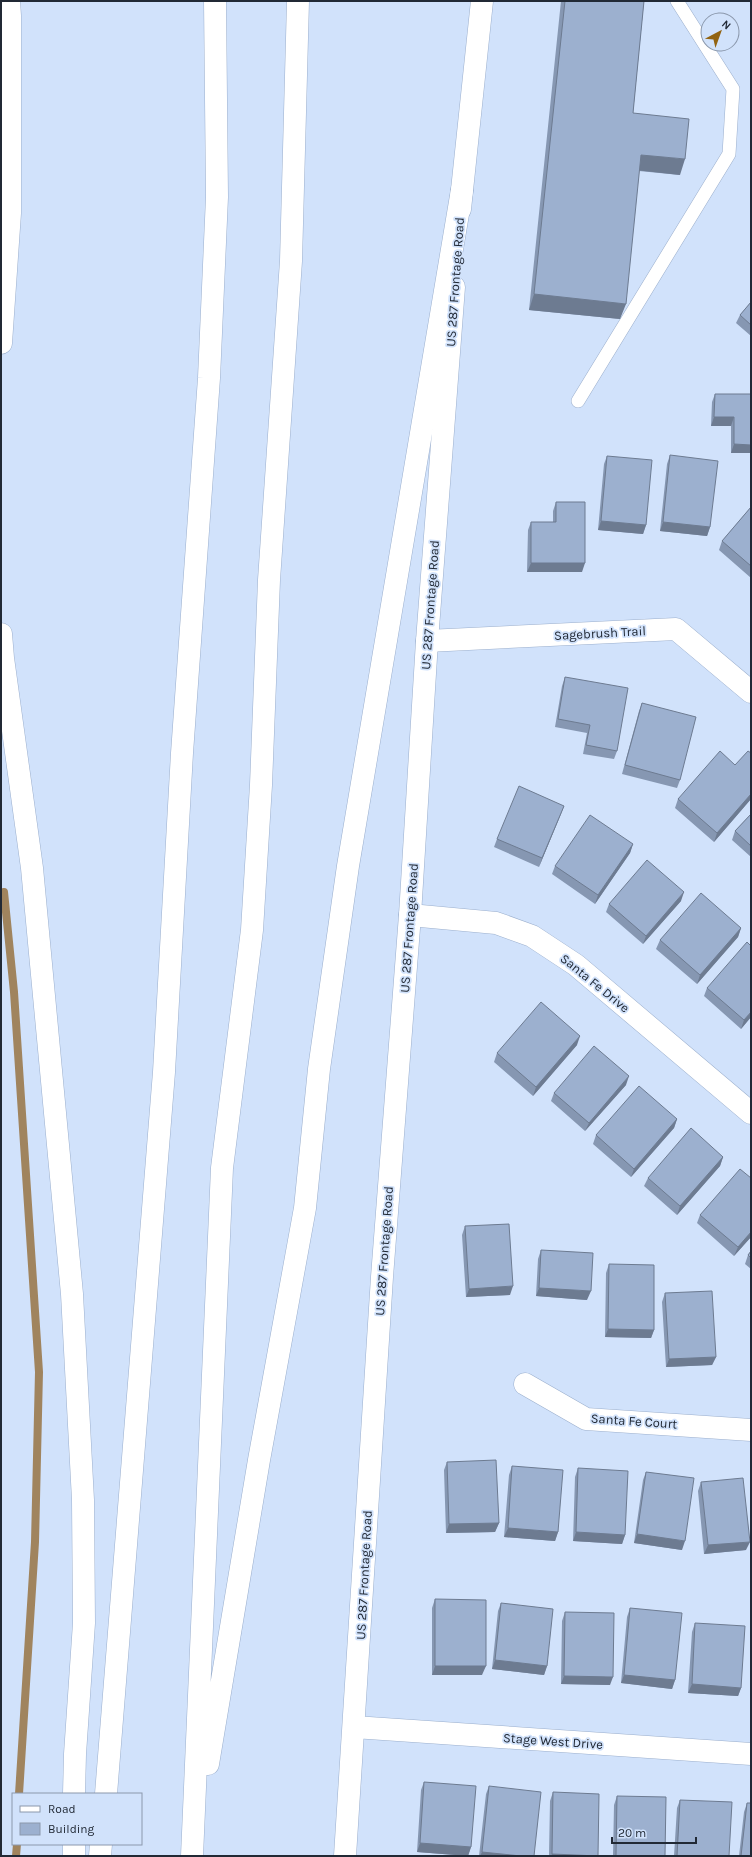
<svg xmlns="http://www.w3.org/2000/svg" width="752" height="1857" viewBox="0 0 752 1857" font-family="Karla,sans-serif">
<rect width="100%" height="100%" fill="#d1e2fb"/>
<g fill="none" stroke-linecap="round" stroke-linejoin="round">
<path stroke="#a0845e" stroke-width="8" d="M4,892L14,992L39,1372L35,1542L19,1794
M16,1856L17,1844"/>
<g stroke="#9bafcd" stroke-width="14">
<path id="service" d="M578,401L729,154L733,89L677,1"/>
</g>
<g stroke="#9bafcd" stroke-width="23">
<path id="minor" d="M427,641L676,629L751,692
M410,915L496,923L532,936L576,965L751,1113
M525,1384L586,1419L751,1430
M354,1727L751,1754"/>
</g>
<g stroke="#9bafcd" stroke-width="23">
<path id="secondary" d="M460,209L482,1
M1,343L10,213V16L9,1
M345,1856L382,1277L410,915L427,641L454,287"/>
</g>
<g stroke="#9bafcd" stroke-width="23">
<path id="motorway" d="M1,634L3,658L32,868L72,1294L83,1500L84,1623L75,1754L74,1794
M208,1764L259,1460L305,1208L319,1069L348,866L462,190
M106,1794L164,1072L182,753L209,378L217,197L215,1
M74,1856V1844
M100,1856L101,1844
M192,1856L222,1168L252,930L261,785L269,580L291,261L298,1"/>
</g>
<use href="#service" stroke="#fff" stroke-width="13"/>
<use href="#minor" stroke="#fff" stroke-width="22"/>
<use href="#secondary" stroke="#fff" stroke-width="22"/>
<use href="#motorway" stroke="#fff" stroke-width="22"/>
</g>
<path fill="#8697b2" d="M561,1H644L633,113L680,175L639,171L620,319L529,310Z
M751,302V336L736,323L740,315Z
M715,394H751V453H731V426H711L712,402Z
M670,455L710,527L707,536L660,531L667,464Z
M607,456L646,525L643,534L598,530L604,464Z
M556,502L582,572H527L528,530L531,522H553V511Z
M751,507V578L719,550L722,541Z
M565,677L617,751L614,759L583,754L587,733L555,727L562,686Z
M642,703L680,780L677,788L622,774L639,711Z
M751,753V799L714,842L675,808L678,799L735,765Z
M564,806L539,867L494,847L497,839Z
M751,814V857L732,840L735,831Z
M633,844L630,853L595,904L552,874L555,866Z
M681,901L643,944L606,912L609,904Z
M741,928L738,937L697,984L656,949L660,940Z
M707,988L751,1017L741,1029L704,996Z
M577,1045L533,1096L494,1062L497,1053Z
M626,1085L585,1131L551,1101L554,1093Z
M677,1119L674,1128L631,1177L593,1144L596,1135Z
M723,1157L720,1166L677,1215L644,1186L648,1178Z
M700,1215L751,1237L734,1256L697,1223Z
M465,1226L510,1295L466,1297L462,1235Z
M541,1250L587,1300L536,1296L538,1259Z
M751,1251V1269L745,1264L748,1255Z
M609,1264L654,1330L651,1338L605,1337L606,1273Z
M665,1293L716,1357L712,1365L666,1367L662,1302Z
M447,1462L499,1523L495,1532L446,1533L444,1470Z
M512,1466L558,1532L555,1541L504,1537L509,1475Z
M578,1468L625,1535L622,1544L573,1541L575,1477Z
M646,1472L682,1550L634,1543L643,1480Z
M701,1482L746,1550L704,1554L698,1491Z
M435,1599L482,1675H432V1608Z
M501,1603L547,1666L544,1675L492,1669L498,1611Z
M630,1608L675,1680L672,1689L621,1683L627,1617Z
M565,1612L610,1685L561,1684L562,1621Z
M695,1623L741,1688L738,1696L688,1693L692,1632Z
M424,1782L471,1847L468,1856L417,1852L421,1790Z
M489,1786L534,1856H479L486,1794Z
M553,1792L598,1856H549L550,1801Z
M617,1796L665,1856H613L614,1805Z
M680,1800L729,1856H674L677,1808Z
M747,1803L751,1856H739L744,1812Z"/>
<path fill="#6d7b91" d="M641,155L685,159L680,175L635,170Z
M534,294L626,304L620,319L529,310Z
M714,417H734L731,426H711Z
M734,444L751,445V453H731Z
M601,521L646,525L643,534L598,530Z
M663,522L710,527L707,536L660,531Z
M531,563H585L582,572H527Z
M751,794V799L714,842L717,833Z
M564,806L561,814L539,867L542,858Z
M633,844L630,853L595,904L598,895Z
M684,892L681,901L643,944L646,936Z
M741,928L738,937L697,984L700,975Z
M751,1012V1017L741,1029L744,1020Z
M580,1036L577,1045L533,1096L536,1087Z
M629,1076L626,1085L585,1131L589,1123Z
M677,1119L674,1128L631,1177L634,1169Z
M723,1157L720,1166L677,1215L680,1206Z
M751,1232V1237L734,1256L738,1247Z
M513,1286L510,1295L466,1297L469,1289Z
M539,1288L591,1291L587,1300L536,1296Z
M608,1329L654,1330L651,1338L605,1337Z
M716,1357L712,1365L666,1367L669,1359Z
M499,1523L495,1532L446,1533L449,1524Z
M508,1528L558,1532L555,1541L504,1537Z
M576,1532L625,1535L622,1544L573,1541Z
M637,1534L685,1541L682,1550L634,1543Z
M750,1542L746,1550L704,1554L708,1545Z
M495,1660L547,1666L544,1675L492,1669Z
M435,1666H486L482,1675H432Z
M624,1675L675,1680L672,1689L621,1683Z
M564,1676L613,1677L610,1685L561,1684Z
M692,1684L741,1688L738,1696L688,1693Z
M420,1843L471,1847L468,1856L417,1852Z
M482,1852L521,1856H480Z
M552,1854L598,1856H551Z"/>
<path fill="#9cb0cf" stroke="#6d7b91" d="M565,1H644L633,113L689,119L685,159L641,155L626,304L534,294Z
M751,302V325L740,315Z
M715,394H751V445L734,444V417H714Z
M670,455L718,461L710,527L663,522Z
M607,456L652,460L646,525L601,521Z
M556,502H585V563H531V522H556Z
M751,507V566L722,541Z
M565,677L628,688L617,751L586,745L590,725L558,719Z
M642,703L696,717L680,780L625,765Z
M720,751L735,765L748,751L751,753V794L717,833L678,799Z
M519,786L564,806L542,858L497,839Z
M751,814V846L735,831Z
M590,815L633,844L598,895L555,866Z
M647,860L684,892L646,936L609,904Z
M701,893L741,928L700,975L660,940Z
M747,942L751,946V1012L744,1020L707,988Z
M541,1002L580,1036L536,1087L497,1053Z
M594,1046L629,1076L589,1123L554,1093Z
M639,1086L677,1119L634,1169L596,1135Z
M691,1128L723,1157L680,1206L648,1178Z
M740,1169L751,1178V1232L738,1247L700,1215Z
M509,1224L513,1286L469,1289L465,1226Z
M541,1250L593,1253L591,1291L539,1288Z
M751,1251V1258L748,1255Z
M609,1264L654,1265V1330L608,1329Z
M712,1291L716,1357L669,1359L665,1293Z
M496,1460L499,1523L449,1524L447,1462Z
M512,1466L563,1470L558,1532L508,1528Z
M578,1468L628,1471L625,1535L576,1532Z
M646,1472L694,1478L685,1541L637,1534Z
M743,1478L750,1542L708,1545L701,1482Z
M435,1599L486,1600V1666H435Z
M501,1603L553,1609L547,1666L495,1660Z
M630,1608L682,1613L675,1680L624,1675Z
M565,1612L614,1613L613,1677L564,1676Z
M695,1623L745,1626L741,1688L692,1684Z
M424,1782L476,1786L471,1847L420,1843Z
M489,1786L541,1792L534,1856H521L482,1852Z
M553,1792L599,1794L598,1856L552,1854Z
M617,1796L666,1797L665,1856H616Z
M680,1800L732,1802L729,1856H677Z
M747,1803H751V1856H741Z"/>
<g text-anchor="middle" dominant-baseline="central" stroke-width="3.5" stroke-linejoin="round" paint-order="stroke">
<g font-size="13" fill="#212935" stroke="#d1e2fb">
<text transform="translate(455 282) rotate(-86)">US 287 Frontage Road</text>
<text transform="translate(430 605) rotate(-86)">US 287 Frontage Road</text>
<text transform="translate(600 633) rotate(-3)">Sagebrush Trail</text>
<text transform="translate(409 928) rotate(-86)">US 287 Frontage Road</text>
<text transform="translate(595 983) rotate(39)">Santa Fe Drive</text>
<text transform="translate(384 1251) rotate(-86)">US 287 Frontage Road</text>
<text transform="translate(634 1421) rotate(4)">Santa Fe Court</text>
<text transform="translate(364 1575) rotate(-87)">US 287 Frontage Road</text>
<text transform="translate(553 1741) rotate(4)">Stage West Drive</text>
</g>
</g>
<rect width="752" height="1857" fill="none" stroke="#212935" stroke-width="4"/>
<rect x="12" y="1793" width="130" height="52" fill="#d1e2fb" stroke="#8b98ac"/>
<rect x="20" y="1806" width="20" height="6" fill="#ffffff" stroke="#8b98ac"/>
<text x="48" y="1813" font-size="12" fill="#212935">Road</text>
<rect x="20" y="1823" width="20" height="12" fill="#9cb0cf" stroke="#8b98ac"/>
<text x="48" y="1833" font-size="12" fill="#212935">Building</text>
<g transform="translate(720 32) rotate(41)"><circle r="19" fill="#d1e2fb" stroke="#8b98ac"/>
<path d="M0-3L7 15L0 10L-7 15Z" fill="#926311"/>
<text y="-6" font-size="11" font-weight="bold" text-anchor="middle" fill="#212935">N</text>
</g>
<path d="M612 1837v6h84v-6" fill="none" stroke="#212935" stroke-width="2"/>
<text x="618" y="1837" font-size="12" fill="#212935" stroke="#d1e2fb" stroke-width="3" paint-order="stroke">20 m</text>
</svg>
